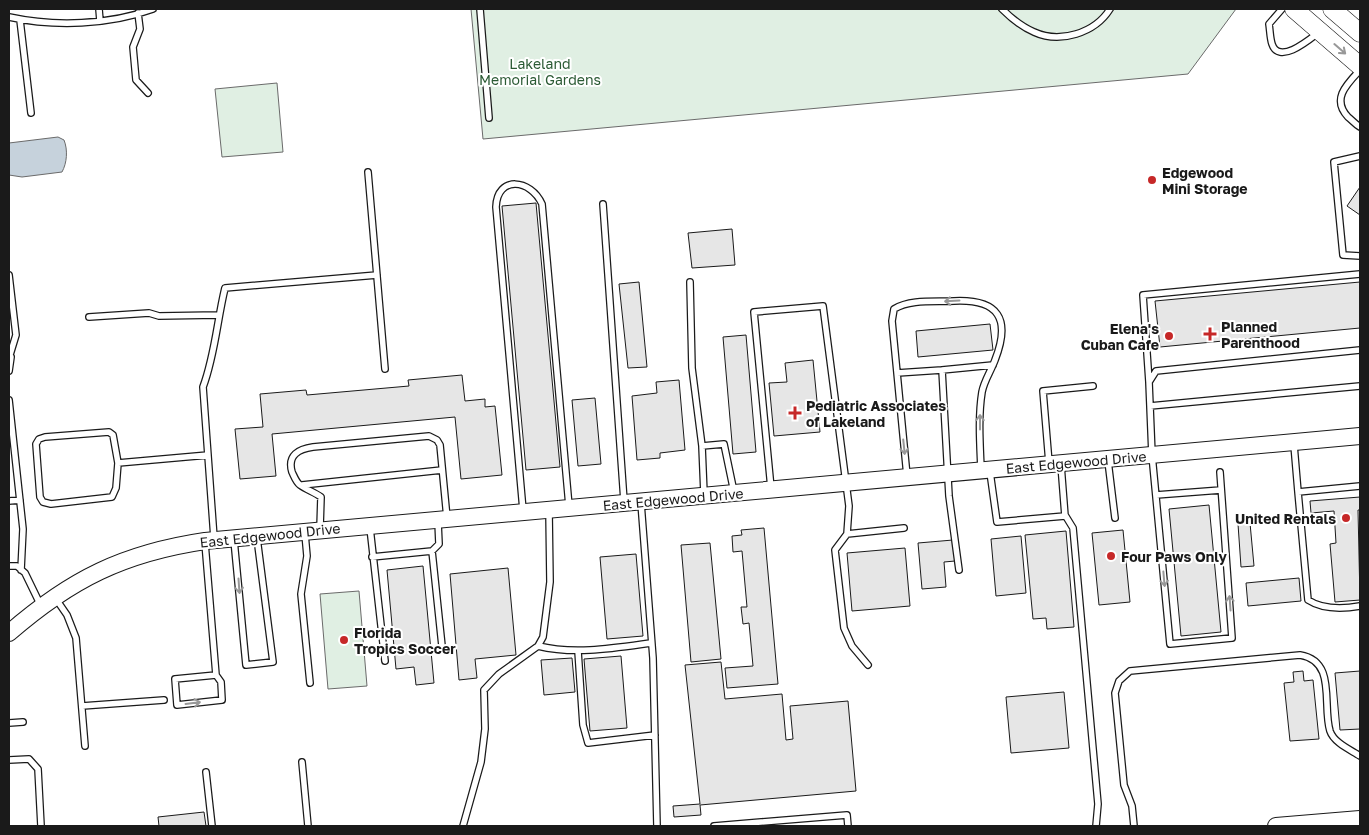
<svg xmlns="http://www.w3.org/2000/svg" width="1369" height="835" viewBox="0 0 1369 835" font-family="'Golos Text',sans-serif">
<rect width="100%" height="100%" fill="#fff"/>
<path fill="#e0efe3" stroke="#6a6a6a" d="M471,9H1236L1188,74L483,139Z
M277,83L283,152L222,157L215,89Z
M359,591L367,686L328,689L320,594Z"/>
<path fill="#c6d2dc" stroke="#6a6a6a" d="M58,137L64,140C68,150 67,163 62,172L22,177L9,175V143Z"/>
<path fill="#e6e6e6" stroke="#1a1a1a" d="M1360,187V215L1347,206Z
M536,203L560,467L526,470L502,206Z
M732,229L735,265L692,268L688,233Z
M639,282L647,367L628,368L619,284Z
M1360,282V328L1160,347L1155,301Z
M990,324L993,350L918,357L916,331Z
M746,335L756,452L733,454L723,337Z
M813,360L820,432L774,436L769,383L787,382L785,363Z
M462,375L465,401L485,399V407L495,406L502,475L461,479L455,417L272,434L276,476L240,479L235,429L263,427L260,394L306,390L307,395L409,386L408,380Z
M679,380L685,450L660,453V458L637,460L632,396L657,393L656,382Z
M595,398L601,464L578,466L572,400Z
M1360,497V510H1358L1360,600L1335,602L1330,544L1336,543L1334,511L1311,513L1310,501Z
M1209,505L1221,632L1181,636L1169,509Z
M1250,523L1254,566L1241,567L1238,524Z
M764,528L778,684L727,688L725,668L753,666L749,623L743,624L741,607H747L742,551L733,552L732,536L742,535L741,530Z
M1123,530L1130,602L1099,605L1092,533Z
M1066,531L1074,627L1047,629L1046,618L1033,619L1025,535Z
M1021,536L1026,593L996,596L991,539Z
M953,540L955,561L944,562L946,587L922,589L918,543Z
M710,543L721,659L691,662L681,545Z
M905,548L910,606L852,611L847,553Z
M636,554L643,636L607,639L600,557Z
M423,566L434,683L416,685L414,667L396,669L387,570Z
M508,568L516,655L475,659L477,678L459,680L450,574Z
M1299,578L1301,601L1248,606L1246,583Z
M621,656L627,728L590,731L584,659Z
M572,658L575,692L544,695L541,660Z
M721,662L725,699L782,694L786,740L793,739L790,706L848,701L856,791L700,805L701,815L674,817L673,806L700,804L685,665Z
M1303,671L1304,681L1313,680L1319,739L1290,741L1284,683L1294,682L1293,672Z
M1360,671V729L1340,730L1335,673Z
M1064,692L1069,748L1011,753L1006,697Z
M204,812L206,826H159L158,817Z"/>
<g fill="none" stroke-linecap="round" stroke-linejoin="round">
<g stroke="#1a1a1a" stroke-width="8">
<path id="lane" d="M99,9L100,21
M480,9L489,118
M1002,9C1011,18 1022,27 1034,32C1060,44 1095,33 1110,9
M1282,9L1269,24C1270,30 1270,38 1272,44C1279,65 1309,40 1318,33
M138,13L140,29L133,47L136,80L148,93
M9,17C55,27 109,25 153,9
M20,20L31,113
M1360,70C1347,84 1331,99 1348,117C1352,120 1355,124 1360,127
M1360,156L1334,162L1343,255L1360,256
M368,172L385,369
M603,204L624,501
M9,275L16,335L9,358
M690,282L692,368L702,446
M89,317L149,313L159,316L218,315
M942,370L993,365
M9,371L11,357
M897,373L942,370L949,496L959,570
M1149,382L1143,295L1360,274
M9,400L23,529L21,570
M1150,406L1360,386
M1294,445L1298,492L1360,486
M1108,461L1115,518
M118,463L116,488L112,497L51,504L43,502L40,497L36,444L39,439L45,437L109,432L113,435L118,463L208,455
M1049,463L1043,391L1093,386
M990,472L997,522L1065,516L1061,465
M1220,472L1232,638L1170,644L1152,455L1149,382L1156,371L1360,350
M907,476L892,321L894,309C911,299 934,302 954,301C999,299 1011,319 995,360C991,371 984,381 982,392C978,417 980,444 981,469
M302,485L442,470
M771,488L754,312L823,306L849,506L847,534L904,528
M1298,492L1308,600C1322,609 1343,609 1360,606
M704,494L702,446L724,444L734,492
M1156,495L1221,490
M9,501L20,500
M641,503L653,658L657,826
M523,510L496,207C497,175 531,179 542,204L569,506
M1065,515L1073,528L1098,804L1096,826
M320,528L321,497C314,492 307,490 300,485C296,482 294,476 292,472C287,455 299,449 313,447L429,436L437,440L440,445L447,518
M370,528L385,661
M305,534L307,556L301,594L310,683
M847,534L835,550L844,628L852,646L868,665
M214,538L203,387C215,355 217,321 225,288L377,275
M234,540L246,665L273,662L257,538
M205,543L216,675L221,682L222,700L177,705L175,679L216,675
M432,551L442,646
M372,557L432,551L439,544L438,522
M9,566H17L25,573L41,606
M56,599L67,615L76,638L85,746
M538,646C575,655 615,648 651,643
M578,651L583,725L588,743L655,735
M82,706L164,700
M9,723L23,722
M9,760L29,759L38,769L41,826
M302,762L308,826
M206,772L212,826
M463,826L481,762L485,729L484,690L499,674L538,646L543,637L550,582L549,511
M714,826L847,815L848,826
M1134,826L1132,806L1124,785L1115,693L1119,681L1130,671L1300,655C1337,661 1322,705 1330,731C1334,743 1351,750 1360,756"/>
</g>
<g stroke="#1a1a1a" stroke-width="18">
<path id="secondary" d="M9,633C71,579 124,553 205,541L1360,436
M1276,826L1360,819"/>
</g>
<g stroke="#1a1a1a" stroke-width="19">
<path id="primary" d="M1294,9L1360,66
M1332,9L1360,33"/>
</g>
<use href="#lane" stroke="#fff" stroke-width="5.5"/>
<use href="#secondary" stroke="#fff" stroke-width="16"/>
<use href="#primary" stroke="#fff" stroke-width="18"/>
</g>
<defs><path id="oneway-shaft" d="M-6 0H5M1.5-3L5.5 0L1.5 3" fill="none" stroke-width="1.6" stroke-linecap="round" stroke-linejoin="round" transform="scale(1.25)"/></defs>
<g stroke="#989898">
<use href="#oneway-shaft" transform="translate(1340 49) rotate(41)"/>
<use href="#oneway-shaft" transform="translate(952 301) rotate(177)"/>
<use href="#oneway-shaft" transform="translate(980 422) rotate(-90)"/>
<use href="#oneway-shaft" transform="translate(904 447) rotate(84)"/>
<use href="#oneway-shaft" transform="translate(1164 579) rotate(85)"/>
<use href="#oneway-shaft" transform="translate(239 586) rotate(86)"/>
<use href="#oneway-shaft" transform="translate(1230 603) rotate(-94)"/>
<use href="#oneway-shaft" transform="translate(193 703) rotate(-7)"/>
</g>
<g fill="#c62828" stroke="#fff" stroke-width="2">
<circle cx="1152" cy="180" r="5"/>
<path d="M1207.5 326.5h5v5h5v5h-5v5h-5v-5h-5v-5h5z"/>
<circle cx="1169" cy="336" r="5"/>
<path d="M792.5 405.5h5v5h5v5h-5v5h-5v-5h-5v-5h5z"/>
<circle cx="1346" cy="518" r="5"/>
<circle cx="1111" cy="556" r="5"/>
<circle cx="344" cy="640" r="5"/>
</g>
<g text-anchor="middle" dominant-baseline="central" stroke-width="4" stroke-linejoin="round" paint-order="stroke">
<g font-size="14" fill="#2b5a34" stroke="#fff">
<text x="540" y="63">Lakeland<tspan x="540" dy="16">Memorial Gardens</tspan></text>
</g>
<g font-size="14" font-weight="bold" fill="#1a1a1a" stroke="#fff" text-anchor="start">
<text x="1162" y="172">Edgewood<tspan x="1162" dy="16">Mini Storage</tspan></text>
<text x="1221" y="326">Planned<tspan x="1221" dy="16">Parenthood</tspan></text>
<text x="1159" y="328" text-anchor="end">Elena's<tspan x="1159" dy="16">Cuban Cafe</tspan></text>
<text x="806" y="405">Pediatric Associates<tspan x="806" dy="16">of Lakeland</tspan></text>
<text x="1336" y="518" text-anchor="end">United Rentals</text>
<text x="1121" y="556">Four Paws Only</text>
<text x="354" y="632">Florida<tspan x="354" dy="16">Tropics Soccer</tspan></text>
</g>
<g font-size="14" fill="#1a1a1a" stroke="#fff">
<text transform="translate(1076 462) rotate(-5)">East Edgewood Drive</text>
<text transform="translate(673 499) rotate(-5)">East Edgewood Drive</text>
<text transform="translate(270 535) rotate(-6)">East Edgewood Drive</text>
</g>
</g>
<rect width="1369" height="835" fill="none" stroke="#1a1a1a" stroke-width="20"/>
</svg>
